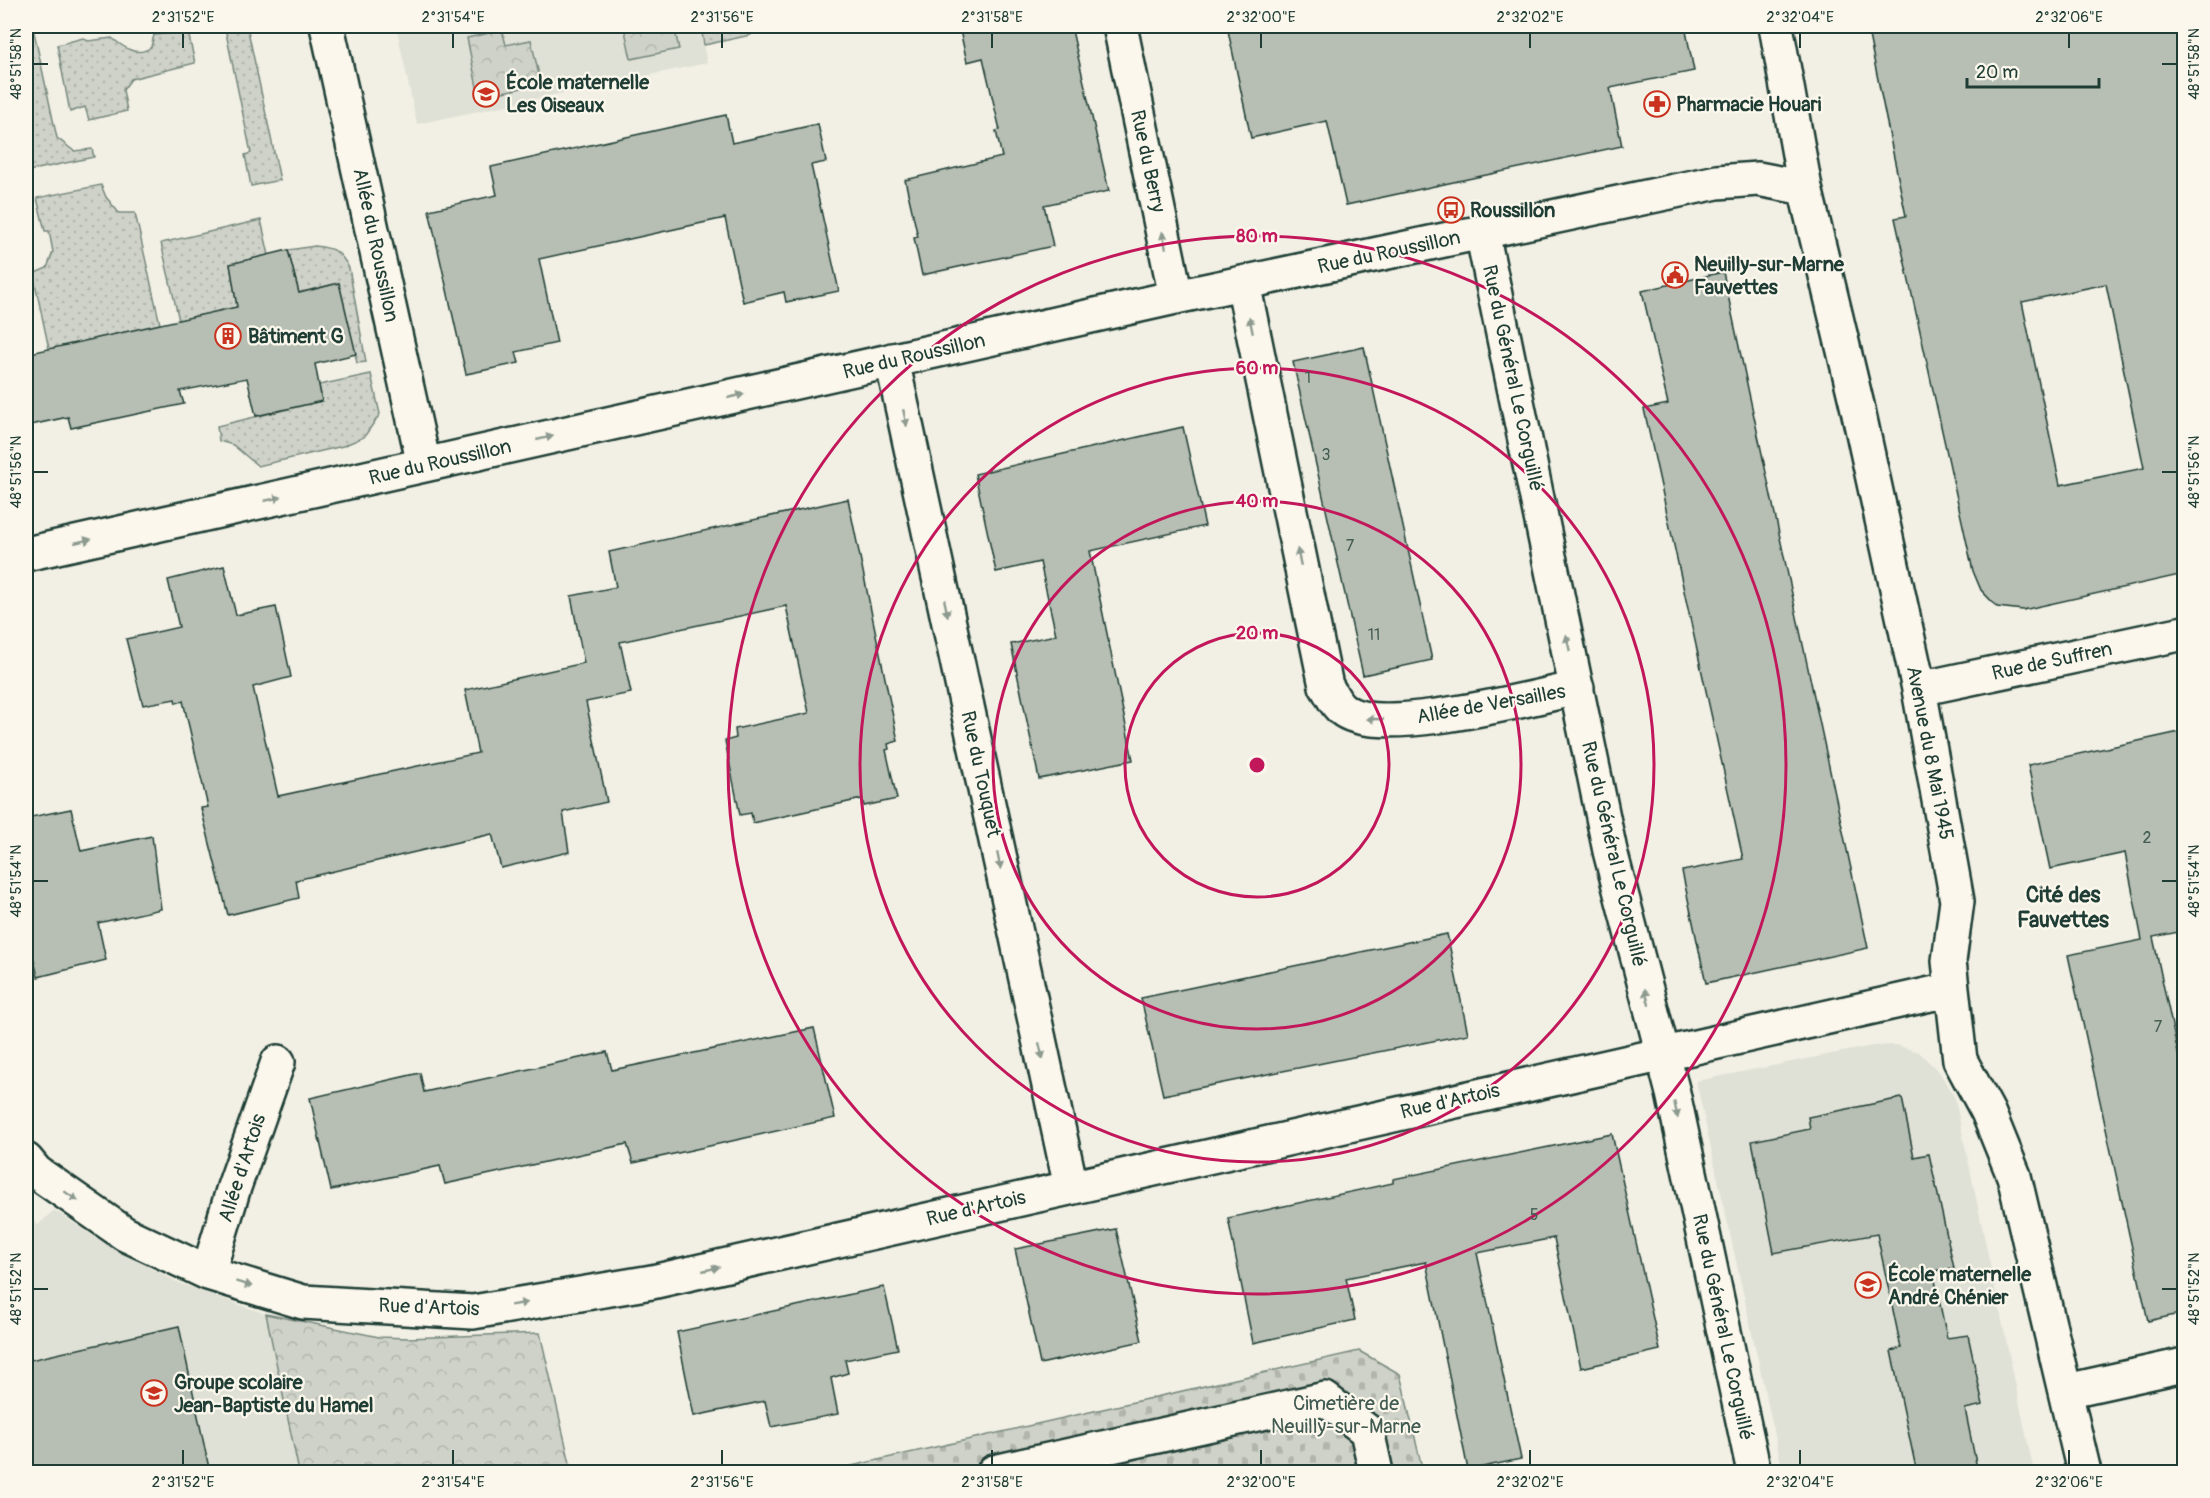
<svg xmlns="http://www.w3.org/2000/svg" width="2210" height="1498" viewBox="0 0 2210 1498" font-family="Pangolin,sans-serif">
<defs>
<pattern id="grass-dots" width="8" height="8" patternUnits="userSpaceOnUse" patternTransform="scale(1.5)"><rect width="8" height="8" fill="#cfd2c8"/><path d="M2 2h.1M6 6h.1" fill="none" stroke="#b1b5ac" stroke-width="1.8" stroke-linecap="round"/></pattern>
<pattern id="forest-crowns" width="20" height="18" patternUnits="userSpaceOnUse" patternTransform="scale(1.5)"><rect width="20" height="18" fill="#cfd2c8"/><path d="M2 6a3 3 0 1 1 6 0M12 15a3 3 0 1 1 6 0" fill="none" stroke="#b1b5ac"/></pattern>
<pattern id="cemetery-stones" width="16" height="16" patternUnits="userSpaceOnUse" patternTransform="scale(1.5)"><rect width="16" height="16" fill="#cfd2c8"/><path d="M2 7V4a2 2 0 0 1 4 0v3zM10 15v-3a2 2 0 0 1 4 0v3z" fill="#b1b5ac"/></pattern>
</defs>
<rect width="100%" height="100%" fill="#f2f0e5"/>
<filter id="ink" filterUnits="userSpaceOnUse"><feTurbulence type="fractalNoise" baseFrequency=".0167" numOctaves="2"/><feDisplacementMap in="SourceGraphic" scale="12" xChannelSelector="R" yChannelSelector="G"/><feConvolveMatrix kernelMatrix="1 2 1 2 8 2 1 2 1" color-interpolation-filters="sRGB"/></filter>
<g filter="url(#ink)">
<path fill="#e0e1d6" d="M396,26H699L707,63L417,124Z
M1896,1045L1919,1052L1940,1073L1955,1098L2034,1472H1783L1696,1081L1872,1046Z
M54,1210L109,1246L179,1283L266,1314L299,1472H26V1213L38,1225Z"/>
<path fill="url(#grass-dots)" stroke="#77887e" stroke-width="1.5" d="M236,26H247L280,180L251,186L245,155L251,153L225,28Z
M749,26L751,35L704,45L701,27Z
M34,32L57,138L74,151L92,149L94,157L28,171L26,163L30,162L26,143V33Z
M188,32L195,63L131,79L123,90L127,111L89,120L85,107L70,112L57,45L83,38L88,41L112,38C123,47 137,58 151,47L154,35Z
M101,185L106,197L119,213H135L160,324L49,349L33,274L47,268L53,252L49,231H45L37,198Z
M261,220L269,255L230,264L237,307L179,320L161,243Z
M315,246C334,248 340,251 349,268L366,362L357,363L339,283L299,293L288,250Z
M371,374L380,414L364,437L343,446L258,466L233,445L219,441L217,426L322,401L319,385Z"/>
<path fill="url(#forest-crowns)" stroke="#77887e" stroke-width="1.5" d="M624,26H674L679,49L631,59Z
M502,30L506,45L531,40L541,84L479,97L467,38Z
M266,1314L379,1337L408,1338L540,1333L572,1472H299Z"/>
<path fill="url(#cemetery-stones)" stroke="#77887e" stroke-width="1.5" d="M1359,1351L1400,1374L1423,1472H825Z"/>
<path fill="#b7beb3" stroke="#1f3d34" stroke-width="1.5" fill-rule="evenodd" d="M959,26H1071L1109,191L1044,205L1053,246L922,275L914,238L918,237L905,180L1002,157L996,131L1000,130L983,58L967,62Z
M1227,26H1685L1694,71L1610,88L1622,146L1346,205L1327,121L1251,138Z
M1867,26H2184V574L2023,610L1997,607L1981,590L1973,571L1895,218L1906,216ZM2106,284L2144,468L2060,485L2022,302Z
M726,115L732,143L818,124L826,162L811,165L839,291L786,302L784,292L743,302L725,218L539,259L557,343L516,352L519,363L466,374L429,210L497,195L491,167Z
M288,250L299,293L339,283L356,354L315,364L322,401L256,416L247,378L180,391L184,404L71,428L68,417L26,426V354L237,307L230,264Z
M1723,272L1868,948L1706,983L1682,871L1743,859L1644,409L1668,404L1642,291Z
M1364,347L1432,660L1363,675L1293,362Z
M1183,427L1205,526L1090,551L1133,760L1039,779L1011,644L1056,635L1040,562L996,572L975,474Z
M848,499L898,741L888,744L889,749L886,750L897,799L864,806L862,799L753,823L751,813L740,815L725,741L736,738L735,729L809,713L786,606L620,642L631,693L586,702L607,802L563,812L569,852L501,868L492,834L296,880L299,898L228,915L201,808L208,807L183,701L176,703L175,699L143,705L126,639L179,627L168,580L224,566L236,615L276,607L291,677L253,687L278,796L478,753L465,690L584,663L571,596L616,587L609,552Z
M2184,731V931L2153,937L2184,1081V1313L2148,1321L2068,955L2142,940L2125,853L2050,869L2028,765Z
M71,809L81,851L152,836L161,909L98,923L106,960L38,977L26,927V818Z
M1447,934L1468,1034L1163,1095L1141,998Z
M814,1028L835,1118L633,1163L627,1144L445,1184L440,1166L331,1190L310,1098L420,1073L424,1092L607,1052L612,1070Z
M1902,1098L1914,1157L1929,1154L1954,1268L1933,1271L1947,1338L1968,1335L1983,1405L1965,1409L1978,1473H1917L1891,1351L1901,1348L1877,1234L1774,1253L1752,1141L1810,1129L1808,1117Z
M1612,1134L1660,1350L1581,1368L1554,1238L1477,1253L1521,1459L1468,1470L1426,1262L1346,1278L1355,1320L1253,1343L1228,1218L1393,1183V1179Z
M1116,1229L1142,1341L1040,1364L1015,1249Z
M884,1287L898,1349L845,1360L848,1373L831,1378L838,1414L771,1427L765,1401L694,1416L677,1332Z
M179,1326L210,1473H26V1361Z"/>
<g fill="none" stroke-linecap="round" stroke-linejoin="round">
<g stroke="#1f3d34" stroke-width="38">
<path id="minor" d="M327,26L424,465
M1120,26L1176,297
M1776,26L1805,188L1857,405L1919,689L1953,878L1957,901L1949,961L1960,1060L1988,1112L2014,1176L2084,1472
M1482,232L1610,851L1673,1093L1754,1472
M1243,283L1326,686C1331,693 1335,704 1342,709C1377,739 1531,698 1577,688
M892,360L1071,1187
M26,554L1176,297L1717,182L1758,179L1805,188
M1919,689L2184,633
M26,1160L36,1172L125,1234L208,1273L303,1302L473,1312L652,1282L1935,993L1951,996
M208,1273L234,1187L278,1062
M2066,1391L2184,1365
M994,1472L1325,1399L1367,1431L1376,1472"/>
</g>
<use href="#minor" stroke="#fbf7ec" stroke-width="33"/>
</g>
<defs><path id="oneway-solid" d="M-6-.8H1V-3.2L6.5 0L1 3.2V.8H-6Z" transform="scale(1.5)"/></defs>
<g fill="#8d9a90">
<use href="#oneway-solid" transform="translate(1164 240) rotate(-102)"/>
<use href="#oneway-solid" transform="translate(1251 325) rotate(-102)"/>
<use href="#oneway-solid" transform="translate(736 396) rotate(-13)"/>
<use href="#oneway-solid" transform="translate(905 418) rotate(78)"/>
<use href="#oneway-solid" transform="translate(545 438) rotate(-13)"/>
<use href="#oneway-solid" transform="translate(273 499) rotate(-13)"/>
<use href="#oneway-solid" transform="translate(83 541) rotate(-13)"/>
<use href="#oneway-solid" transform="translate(1299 557) rotate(-102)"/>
<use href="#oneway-solid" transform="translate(946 608) rotate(78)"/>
<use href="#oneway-solid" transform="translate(1568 643) rotate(-102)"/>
<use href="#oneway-solid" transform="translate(1375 719) rotate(-178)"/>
<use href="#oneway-solid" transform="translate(999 861) rotate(78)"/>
<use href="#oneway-solid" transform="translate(1647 997) rotate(-104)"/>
<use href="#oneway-solid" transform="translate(1041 1051) rotate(77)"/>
<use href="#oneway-solid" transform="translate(1676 1110) rotate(78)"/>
<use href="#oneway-solid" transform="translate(71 1196) rotate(35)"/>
<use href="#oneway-solid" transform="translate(711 1269) rotate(-13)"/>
<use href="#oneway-solid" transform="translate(244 1284) rotate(17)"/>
<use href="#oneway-solid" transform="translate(519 1304) rotate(-9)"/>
</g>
</g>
<path fill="none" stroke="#1f3d34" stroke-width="2" d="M183,33V48M453,33V48M722,33V48M992,33V48M1261,33V48M1530,33V48M1800,33V48M2069,33V48M33,64H48M2162,64H2177M33,472H48M2162,472H2177M33,881H48M2162,881H2177M33,1289H48M2162,1289H2177M183,1450V1465M453,1450V1465M722,1450V1465M992,1450V1465M1261,1450V1465M1530,1450V1465M1800,1450V1465M2069,1450V1465"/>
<g fill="none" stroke="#c2185b" stroke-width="3">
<circle cx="1257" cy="765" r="132"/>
<circle cx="1257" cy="765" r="264"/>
<circle cx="1257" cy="765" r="397"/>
<circle cx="1257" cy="765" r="529"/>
</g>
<defs>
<g id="school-ring" transform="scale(1.35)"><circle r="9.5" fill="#fbf7ec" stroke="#c8321e" stroke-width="1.5"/><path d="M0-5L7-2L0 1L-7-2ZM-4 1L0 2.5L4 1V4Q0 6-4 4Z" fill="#c8321e"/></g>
<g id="pharmacy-ring" transform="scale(1.35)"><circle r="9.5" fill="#fbf7ec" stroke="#c8321e" stroke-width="1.5"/><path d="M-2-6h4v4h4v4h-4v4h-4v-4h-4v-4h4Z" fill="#c8321e"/></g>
<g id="bus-ring" transform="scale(1.35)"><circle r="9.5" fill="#fbf7ec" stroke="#c8321e" stroke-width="1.5"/><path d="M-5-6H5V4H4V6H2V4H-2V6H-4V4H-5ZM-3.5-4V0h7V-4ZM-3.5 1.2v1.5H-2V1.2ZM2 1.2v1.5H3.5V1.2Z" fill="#c8321e"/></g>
<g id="civic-ring" transform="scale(1.35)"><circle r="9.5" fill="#fbf7ec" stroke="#c8321e" stroke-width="1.5"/><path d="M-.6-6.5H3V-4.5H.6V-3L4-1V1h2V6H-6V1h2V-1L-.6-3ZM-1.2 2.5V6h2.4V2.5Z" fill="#c8321e"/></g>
<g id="building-ring" transform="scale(1.35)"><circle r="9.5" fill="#fbf7ec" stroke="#c8321e" stroke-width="1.5"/><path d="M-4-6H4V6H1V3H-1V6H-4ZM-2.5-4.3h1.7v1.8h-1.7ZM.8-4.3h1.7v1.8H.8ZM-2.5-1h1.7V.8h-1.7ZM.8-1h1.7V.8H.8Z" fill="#c8321e"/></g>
</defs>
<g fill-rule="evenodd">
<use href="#school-ring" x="486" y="94"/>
<use href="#pharmacy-ring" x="1657" y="104"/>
<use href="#bus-ring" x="1451" y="210"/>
<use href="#civic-ring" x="1675" y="275"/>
<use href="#building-ring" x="228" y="336"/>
<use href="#school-ring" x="1868" y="1285"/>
<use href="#school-ring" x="154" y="1393"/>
</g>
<g text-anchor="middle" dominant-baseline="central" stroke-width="4.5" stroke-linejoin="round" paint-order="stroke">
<g font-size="16" fill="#455d54">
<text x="1308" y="378">1</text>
<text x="1326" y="455">3</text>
<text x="1350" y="546">7</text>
<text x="1374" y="635">11</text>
<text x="2147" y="838">2</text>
<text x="2158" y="1027">7</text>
<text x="1534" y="1215">5</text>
</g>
<g font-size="20" font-weight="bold" fill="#1f3d34" stroke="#fbf7ec" text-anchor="start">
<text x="506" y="82">École maternelle<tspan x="506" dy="23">Les Oiseaux</tspan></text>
<text x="1676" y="104">Pharmacie Houari</text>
<text x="1470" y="210">Roussillon</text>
<text x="1694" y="264">Neuilly-sur-Marne<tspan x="1694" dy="23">Fauvettes</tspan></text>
<text x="248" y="336">Bâtiment G</text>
<text x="1888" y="1274">École maternelle<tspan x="1888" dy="23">André Chénier</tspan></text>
<text x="174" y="1382">Groupe scolaire<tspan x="174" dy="23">Jean-Baptiste du Hamel</tspan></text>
</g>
<g font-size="20" fill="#1f3d34" stroke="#fbf7ec">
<text transform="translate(1148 161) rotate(78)">Rue du Berry</text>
<text transform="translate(376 245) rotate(78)">Allée du Roussillon</text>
<text transform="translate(1389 252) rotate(-12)">Rue du Roussillon</text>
<text transform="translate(914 356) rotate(-13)">Rue du Roussillon</text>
<text transform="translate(1513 378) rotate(78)">Rue du Général Le Corguillé</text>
<text transform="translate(440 462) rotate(-13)">Rue du Roussillon</text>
<text transform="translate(2052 661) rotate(-12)">Rue de Suffren</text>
<text transform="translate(1491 704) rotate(-10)">Allée de Versailles</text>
<text transform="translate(1930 753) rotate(79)">Avenue du 8 Mai 1945</text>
<text transform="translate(981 774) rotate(78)">Rue du Touquet</text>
<text transform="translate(1614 854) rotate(77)">Rue du Général Le Corguillé</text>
<text transform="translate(1450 1101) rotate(-13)">Rue d'Artois</text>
<text transform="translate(242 1168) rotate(-72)">Allée d'Artois</text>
<text transform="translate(976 1208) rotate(-13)">Rue d'Artois</text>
<text transform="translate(429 1307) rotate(2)">Rue d'Artois</text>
<text transform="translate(1723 1327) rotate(78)">Rue du Général Le Corguillé</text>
</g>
<g font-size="20" fill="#425b52" stroke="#fbf7ec">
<text x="1346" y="1403">Cimetière de<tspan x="1346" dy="23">Neuilly-sur-Marne</tspan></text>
</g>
<g font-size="22" font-weight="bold" fill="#1f3d34" stroke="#fbf7ec">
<text x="2063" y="895">Cité des<tspan x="2063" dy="25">Fauvettes</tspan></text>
</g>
</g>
<circle cx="1257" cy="765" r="9" fill="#c2185b" stroke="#fbf7ec" stroke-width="3"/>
<g font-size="18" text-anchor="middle" font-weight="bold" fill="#c2185b" stroke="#fbf7ec" stroke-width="4.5" stroke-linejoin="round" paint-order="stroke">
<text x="1257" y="242">80 m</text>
<text x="1257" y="374">60 m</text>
<text x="1257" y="507">40 m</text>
<text x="1257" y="639">20 m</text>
</g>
<rect width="2210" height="1498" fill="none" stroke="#fbf7ec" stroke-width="66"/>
<path d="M1967 78v9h132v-9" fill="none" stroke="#1f3d34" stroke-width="3"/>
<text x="1976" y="78" font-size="18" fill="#1f3d34" stroke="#fbf7ec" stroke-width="4.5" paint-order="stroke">20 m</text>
<rect x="33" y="33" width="2144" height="1432" fill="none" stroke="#1f3d34" stroke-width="2"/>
<g font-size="15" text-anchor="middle" fill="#1f3d34">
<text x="183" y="22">2°31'52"E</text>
<text x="453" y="22">2°31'54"E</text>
<text x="722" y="22">2°31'56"E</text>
<text x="992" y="22">2°31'58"E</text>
<text x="1261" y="22">2°32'00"E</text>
<text x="1530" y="22">2°32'02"E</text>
<text x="1800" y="22">2°32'04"E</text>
<text x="2069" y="22">2°32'06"E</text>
<text transform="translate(16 64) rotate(-90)" y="5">48°51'58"N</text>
<text transform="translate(2194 64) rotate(-90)" y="5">48°51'58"N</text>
<text transform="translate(16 472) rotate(-90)" y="5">48°51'56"N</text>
<text transform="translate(2194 472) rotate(-90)" y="5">48°51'56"N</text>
<text transform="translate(16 881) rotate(-90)" y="5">48°51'54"N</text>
<text transform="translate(2194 881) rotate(-90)" y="5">48°51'54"N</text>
<text transform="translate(16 1289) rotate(-90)" y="5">48°51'52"N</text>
<text transform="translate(2194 1289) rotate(-90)" y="5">48°51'52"N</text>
<text x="183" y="1487">2°31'52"E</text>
<text x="453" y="1487">2°31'54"E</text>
<text x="722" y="1487">2°31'56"E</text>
<text x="992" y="1487">2°31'58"E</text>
<text x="1261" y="1487">2°32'00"E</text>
<text x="1530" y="1487">2°32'02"E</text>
<text x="1800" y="1487">2°32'04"E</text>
<text x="2069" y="1487">2°32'06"E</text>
</g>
</svg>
